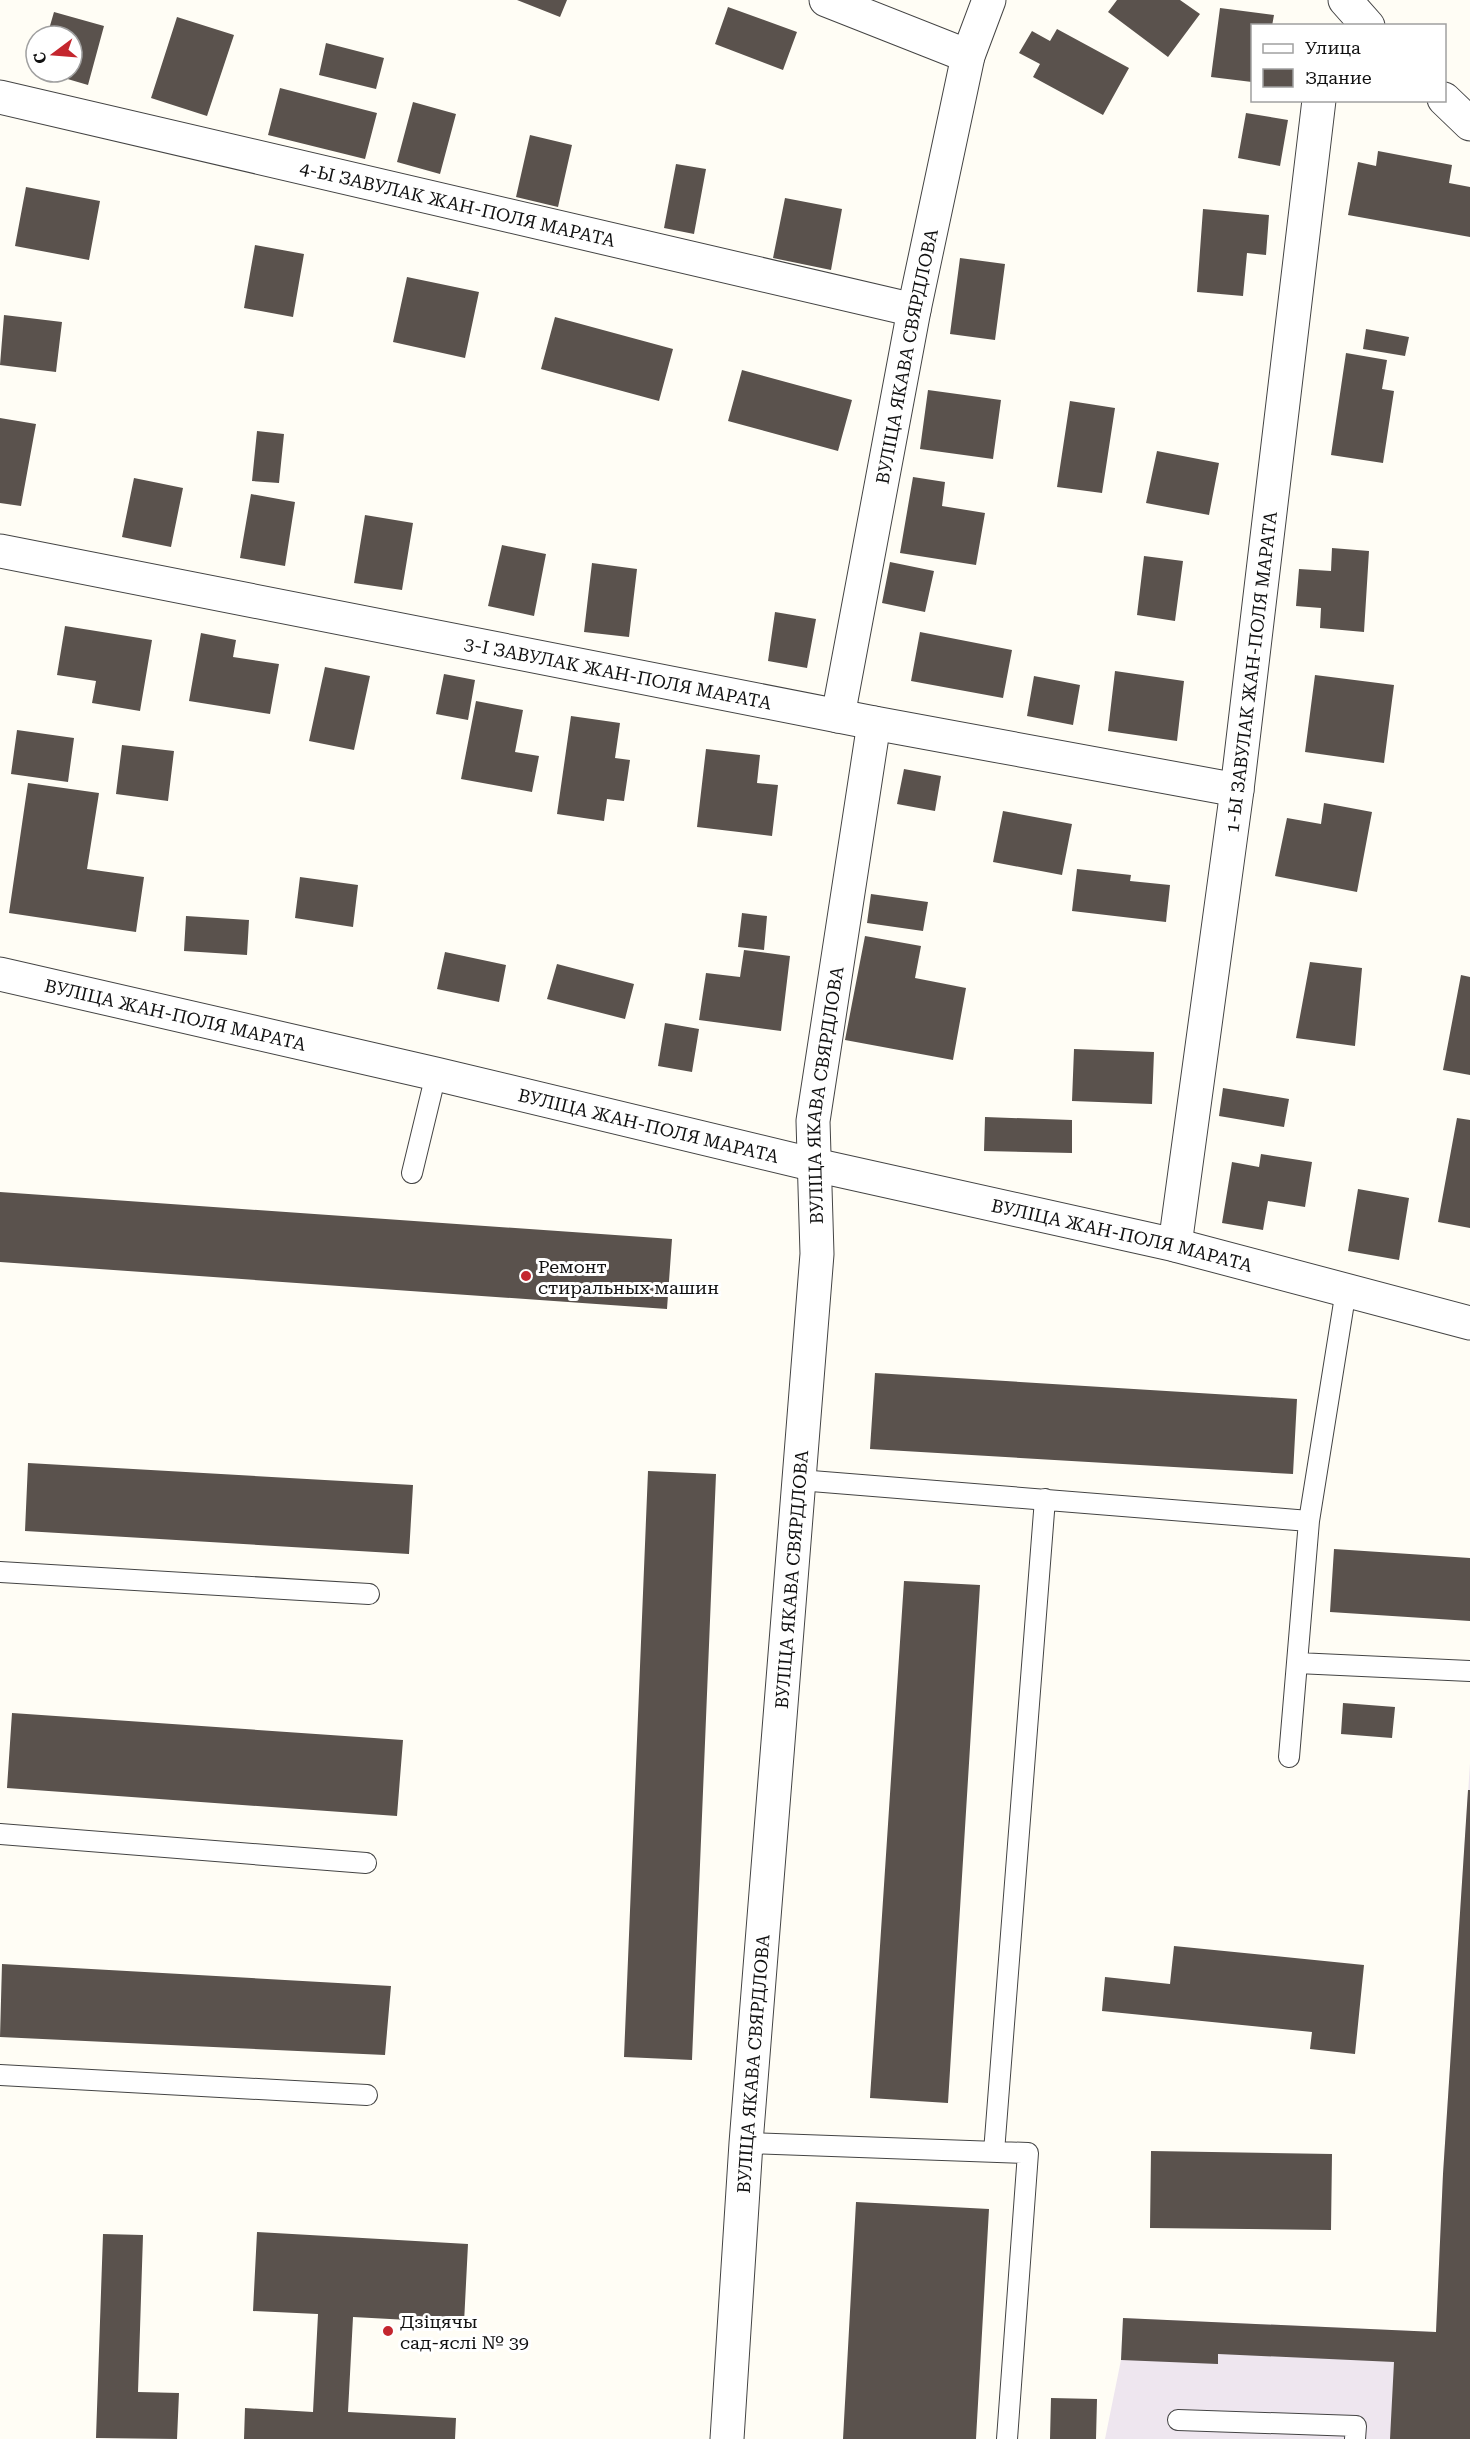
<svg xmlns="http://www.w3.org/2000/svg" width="1470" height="2439" viewBox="0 0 1470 2439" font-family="'Roboto Serif',serif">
<rect width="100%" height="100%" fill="#fffdf5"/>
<path fill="#eee6ef" d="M1470,1763V2439H1105L1121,2360L1123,2318L1436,2332L1443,2174Z"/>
<path fill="#5a524d" d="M517,0H567L560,17Z
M1117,0H1180L1200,14L1168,57L1108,12Z
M728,7L797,32L783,70L715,44Z
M1220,8L1274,15L1272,26H1252V82L1211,77Z
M54,12L104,26L88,85L47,73L72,72V36H47Z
M177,17L234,35L207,116L151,98Z
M1057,29L1129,68L1103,115L1033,77L1040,64L1019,53L1032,31L1050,41Z
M326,43L384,58L376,89L319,75Z
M280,88L377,113L365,159L268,135Z
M413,102L456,114L440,174L397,162Z
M1246,113L1288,120L1280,166L1238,158Z
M530,135L572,145L558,207L516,197Z
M1378,151L1452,165L1449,183L1470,187V237L1348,215L1358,162L1376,166Z
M676,164L706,169L694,234L664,228Z
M26,187L100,201L89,260L15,246Z
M785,198L842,209L831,270L773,258Z
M1203,209L1269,215L1266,255L1247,253L1243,296L1197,292Z
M255,245L304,254L293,317L244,308Z
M960,258L1005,264L995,340L950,334Z
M407,277L479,292L465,358L393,342Z
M4,315L62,322L56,372L0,365Z
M555,317L673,349L659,401L541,369Z
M1366,329L1409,337L1405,356L1363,349Z
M1346,353L1387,360L1382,389L1394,391L1383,463L1331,455Z
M742,370L852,400L838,451L728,421Z
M928,390L1001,400L993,459L920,449Z
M1070,401L1115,408L1102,493L1057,487Z
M0,418L36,424L21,506L0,503Z
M257,431L284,434L279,483L252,481Z
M1157,451L1219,463L1209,515L1146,503Z
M913,477L945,482L942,506L985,513L976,565L900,553Z
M134,478L183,488L171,547L122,537Z
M251,494L295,502L285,566L240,558Z
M365,515L413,523L402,590L354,583Z
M502,545L546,554L534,616L488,606Z
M1332,548L1369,551L1364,632L1320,628L1321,608L1296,606L1299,569L1331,571Z
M1144,556L1183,561L1175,621L1137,615Z
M890,562L934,571L925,612L882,603Z
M592,563L637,569L629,637L584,632Z
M775,612L816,619L807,668L768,661Z
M65,626L152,640L140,711L92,703L96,681L57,675Z
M920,632L1012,650L1003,698L911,681Z
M201,633L236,640L233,657L279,664L270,714L189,701Z
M325,667L370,676L354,750L309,741Z
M1115,671L1184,681L1177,741L1108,731Z
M444,674L475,680L468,720L436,714Z
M1315,675L1394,685L1384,763L1305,752Z
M1034,676L1080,685L1073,725L1027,716Z
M476,701L523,710L515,752L539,756L532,792L461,779Z
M571,716L620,723L615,758L630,760L624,801L607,799L604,821L557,814Z
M17,730L74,738L68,782L11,774Z
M122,745L174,751L168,801L116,794Z
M706,749L760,755L757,783L778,785L772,836L697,827Z
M904,769L941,776L935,811L897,804Z
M28,783L99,793L87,869L144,877L136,932L9,913Z
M1324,803L1372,812L1357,892L1275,876L1287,818L1321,824Z
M1003,811L1072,824L1062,875L993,862Z
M1077,869L1131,875L1130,881L1170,885L1166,922L1072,911Z
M300,877L358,885L353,927L295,918Z
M871,894L928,902L923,931L867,923Z
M742,913L767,916L764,950L738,947Z
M186,916L249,920L247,955L184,951Z
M865,936L921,946L915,978L966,988L953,1060L845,1040Z
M744,950L790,956L781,1031L699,1020L706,973L740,977Z
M445,952L506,965L499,1002L437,989Z
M1310,962L1362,968L1355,1046L1296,1038Z
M557,964L634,984L625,1019L547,999Z
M1461,975L1470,977V1075L1443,1070Z
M665,1023L699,1029L692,1072L658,1066Z
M1074,1049L1154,1052L1152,1104L1072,1101Z
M1223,1088L1289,1099L1284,1127L1219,1116Z
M985,1117L1072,1120V1153L984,1151Z
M1457,1118L1470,1120V1228L1438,1222Z
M1261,1154L1312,1162L1305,1207L1268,1201L1263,1230L1222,1223L1232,1162L1259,1167Z
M1358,1189L1409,1198L1399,1260L1348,1251Z
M0,1192L672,1239L667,1309L0,1262Z
M875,1373L1297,1399L1293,1474L870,1449Z
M28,1463L413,1485L409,1554L25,1531Z
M648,1471L716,1474L692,2060L624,2057Z
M1334,1549L1470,1558V1621L1330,1612Z
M904,1581L980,1585L948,2103L870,2098Z
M1343,1703L1395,1707L1392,1738L1341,1734Z
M12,1713L403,1740L397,1816L7,1788Z
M1468,1790H1470V2439H1390L1394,2362L1218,2354V2364L1121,2360L1123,2318L1436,2332L1443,2174Z
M1174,1946L1364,1965L1355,2054L1310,2049L1312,2032L1102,2011L1105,1977L1170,1984Z
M2,1964L391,1986L385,2055L0,2037Z
M1151,2151L1332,2154L1331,2230L1150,2228Z
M856,2202L989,2209L976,2439H843Z
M257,2232L468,2244L464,2323L353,2317L348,2412L456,2418L455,2439H244L245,2408L313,2412L318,2314L253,2311Z
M103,2234L143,2235L138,2392L179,2393L177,2439L96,2438Z
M1051,2398L1097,2399L1096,2439H1050Z"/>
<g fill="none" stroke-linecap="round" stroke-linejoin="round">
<g stroke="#444" stroke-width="22">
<path id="service" d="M412,1173L436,1074
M799,1480L1309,1521L1346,1290
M0,1572L369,1594
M1297,1663L1470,1671
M1289,1757L1309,1521
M0,1834L366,1863
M0,2075L367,2095
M746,2143L1028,2153L1007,2439
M994,2152L1045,1499
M1178,2420L1356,2426L1355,2439"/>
</g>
<g stroke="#444" stroke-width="35">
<g id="minor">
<path d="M826,0L968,56"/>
<path d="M1345,0L1368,26"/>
<path id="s1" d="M0,97L914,310"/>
<path d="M1444,99L1470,124"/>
<path id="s2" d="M0,551L874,723L1237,790"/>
<path id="s3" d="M838,716L914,310L968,56L989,0"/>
<path id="s4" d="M1175,1245L1237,790L1319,100"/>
</g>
</g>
<g stroke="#444" stroke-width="35">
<g id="tertiary">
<path id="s5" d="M0,974L436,1074L815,1165L1175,1245L1470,1323"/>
<path id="s6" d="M727,2439L746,2143L817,1254L813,1121L874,723"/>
</g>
</g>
<use href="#service" stroke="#fff" stroke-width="20"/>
<use href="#minor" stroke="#fff" stroke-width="33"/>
<use href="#tertiary" stroke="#fff" stroke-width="33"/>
</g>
<g fill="#c4262e" stroke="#fff" stroke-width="2">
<circle cx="526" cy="1276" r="6"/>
<circle cx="388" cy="2331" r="6"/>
</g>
<g text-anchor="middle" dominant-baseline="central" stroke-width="6" stroke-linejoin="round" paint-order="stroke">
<g font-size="18" fill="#111" stroke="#fff">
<text stroke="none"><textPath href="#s1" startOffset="470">4-Ы ЗАВУЛАК ЖАН-ПОЛЯ МАРАТА</textPath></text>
<text stroke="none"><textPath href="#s3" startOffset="366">ВУЛІЦА ЯКАВА СВЯРДЛОВА</textPath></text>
<text stroke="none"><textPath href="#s2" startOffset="630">3-І ЗАВУЛАК ЖАН-ПОЛЯ МАРАТА</textPath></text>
<text stroke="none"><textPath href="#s4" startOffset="578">1-Ы ЗАВУЛАК ЖАН-ПОЛЯ МАРАТА</textPath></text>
<text stroke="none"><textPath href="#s5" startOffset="180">ВУЛІЦА ЖАН-ПОЛЯ МАРАТА</textPath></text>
<text stroke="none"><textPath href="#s6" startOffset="1348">ВУЛІЦА ЯКАВА СВЯРДЛОВА</textPath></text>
<text stroke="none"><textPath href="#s5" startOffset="666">ВУЛІЦА ЖАН-ПОЛЯ МАРАТА</textPath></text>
<text stroke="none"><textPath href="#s5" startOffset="1152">ВУЛІЦА ЖАН-ПОЛЯ МАРАТА</textPath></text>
<text stroke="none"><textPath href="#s6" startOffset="862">ВУЛІЦА ЯКАВА СВЯРДЛОВА</textPath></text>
<text stroke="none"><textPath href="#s6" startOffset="376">ВУЛІЦА ЯКАВА СВЯРДЛОВА</textPath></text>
</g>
<g font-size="18" fill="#111" stroke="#fff" text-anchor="start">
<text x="538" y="1266">Ремонт<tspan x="538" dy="21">стиральных машин</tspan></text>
<text x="400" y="2321">Дзіцячы<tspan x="400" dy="21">сад-яслі № 39</tspan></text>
</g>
</g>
<rect x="1251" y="24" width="195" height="78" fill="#ffffff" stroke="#a0a0a0" stroke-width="1.5"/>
<rect x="1263" y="44" width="30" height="9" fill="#ffffff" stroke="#a0a0a0" stroke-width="1.5"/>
<text x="1305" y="54" font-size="18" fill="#111111">Улица</text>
<rect x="1263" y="69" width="30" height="18" fill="#5a524d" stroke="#a0a0a0" stroke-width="1.5"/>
<text x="1305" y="84" font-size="18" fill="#111111">Здание</text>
<g transform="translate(54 54) rotate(254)"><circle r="28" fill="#ffffff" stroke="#a0a0a0" stroke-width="1.5"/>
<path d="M0-4.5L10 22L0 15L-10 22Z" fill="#c4262e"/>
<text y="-9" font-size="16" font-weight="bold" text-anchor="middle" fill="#111111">С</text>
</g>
</svg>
